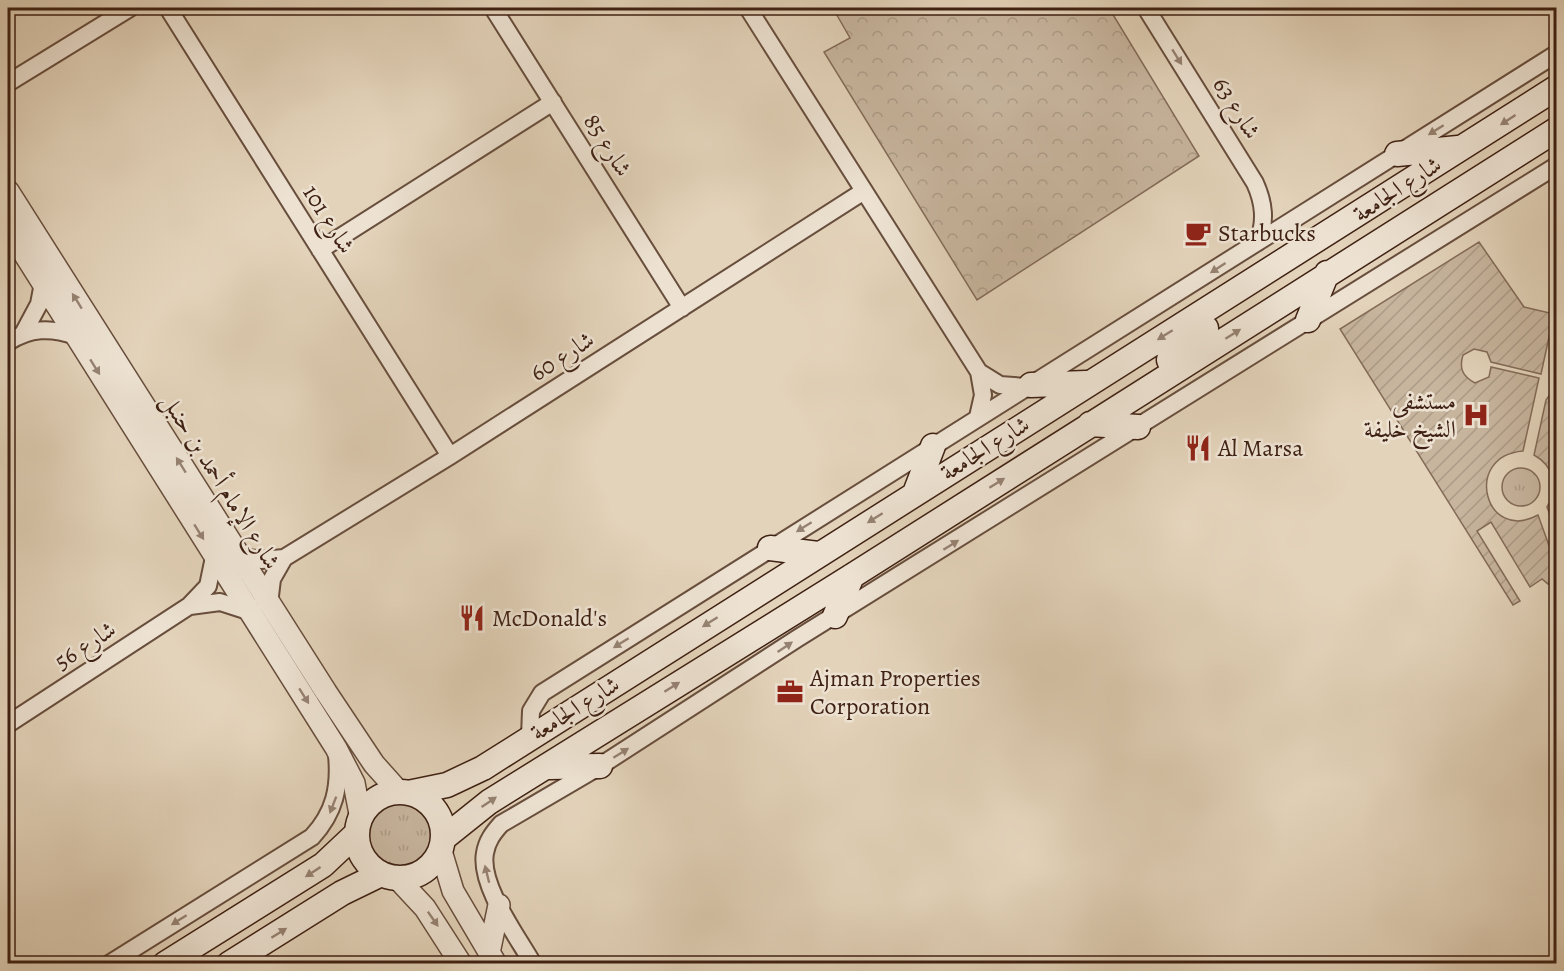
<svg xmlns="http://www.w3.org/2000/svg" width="1564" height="971" viewBox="0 0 1564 971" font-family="Alegreya,Amiri,serif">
<defs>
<pattern id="grass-tufts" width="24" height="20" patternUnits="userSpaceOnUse" patternTransform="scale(1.5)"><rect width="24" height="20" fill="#c7b59e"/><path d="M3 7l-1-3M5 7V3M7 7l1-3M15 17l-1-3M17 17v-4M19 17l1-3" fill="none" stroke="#ac9b87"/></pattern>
<pattern id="park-crowns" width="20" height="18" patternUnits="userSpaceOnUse" patternTransform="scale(1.5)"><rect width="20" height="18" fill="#c7b59e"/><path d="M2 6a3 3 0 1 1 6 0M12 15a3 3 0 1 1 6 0" fill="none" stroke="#ac9b87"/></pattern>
<pattern id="garden-furrows" width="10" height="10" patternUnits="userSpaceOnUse" patternTransform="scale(1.5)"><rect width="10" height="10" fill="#c7b59e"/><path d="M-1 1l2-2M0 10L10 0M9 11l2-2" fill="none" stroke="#ac9b87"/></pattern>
</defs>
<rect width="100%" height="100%" fill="#e3d3ba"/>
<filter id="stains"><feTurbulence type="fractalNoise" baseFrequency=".00333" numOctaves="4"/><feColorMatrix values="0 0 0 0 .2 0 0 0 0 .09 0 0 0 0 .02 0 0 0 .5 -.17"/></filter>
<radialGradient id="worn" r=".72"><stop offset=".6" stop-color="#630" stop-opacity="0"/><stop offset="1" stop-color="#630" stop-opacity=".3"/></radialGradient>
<path fill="url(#grass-tufts)" stroke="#836b58" stroke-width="1.5" d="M1502 487a19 19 0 1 1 38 0a19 19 0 1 1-38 0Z
M364 837a37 37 0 1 1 74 0a37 37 0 1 1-74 0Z"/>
<path fill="url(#park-crowns)" stroke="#836b58" stroke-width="1.5" d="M839,8H1109L1199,156L977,300L824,52L850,38L834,10Z"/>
<path fill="url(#garden-furrows)" stroke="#836b58" stroke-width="1.5" d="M1479,242L1524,307L1554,314L1541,374L1491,362L1487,352L1474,349L1463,355C1459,368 1462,376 1475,383L1489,377L1491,367L1539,378L1523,451C1462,456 1485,544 1538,515L1556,565V579L1548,584L1542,579L1530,587L1491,522L1477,531L1520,601L1513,605L1340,329Z
M1551,393H1556V531L1547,507C1559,487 1554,466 1534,455L1546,400Z"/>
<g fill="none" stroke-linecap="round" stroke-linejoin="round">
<g stroke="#684e3d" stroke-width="20">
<path id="minor" d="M168,8L450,456
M493,8L682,308
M748,8L979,372L1000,385L1027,387
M1146,8L1255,183C1264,203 1266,221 1258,242
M8,83L130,8
M320,250L553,102
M24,332L39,304L43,283
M8,342C30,328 50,327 76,336
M978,417L983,395L979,372
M239,556L261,560L284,558L450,456L864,191
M269,604L272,579L284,558
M190,606L220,602L251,612
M8,724L189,606L208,586L214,557
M530,736L531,711L542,693L1556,54
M109,964L312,837C335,812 340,787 337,755
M533,964C517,936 479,885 485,853C487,841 493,833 501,824L600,766L798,638L1556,166"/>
</g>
<g stroke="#684e3d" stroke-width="24">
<path id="tertiary" d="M8,191L326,692L374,764L399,792
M8,228L336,748L354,783L361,819
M441,851L453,891L496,964
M398,879L425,908L461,964
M489,953L499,905"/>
</g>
<g stroke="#3f2113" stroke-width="27">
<path id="secondary" d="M1397,154L1458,148
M1308,320L1327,273
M1174,371L1169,360L1171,352L1206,328
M1031,385L1086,383
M1090,424L1138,427
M915,493L933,446
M770,548L818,554
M835,616L852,576
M549,767L600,766
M357 835a43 43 0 1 1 86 0a43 43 0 1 1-86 0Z
M408,793L447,785L483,768L1556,88
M444,838L489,802L852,576L1556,130
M165,964L323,865L357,833
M229,964L342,893L381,874"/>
</g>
<use href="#minor" stroke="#ede2d2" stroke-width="16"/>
<use href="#tertiary" stroke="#ede2d2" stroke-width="21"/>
<use href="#secondary" stroke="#ede2d2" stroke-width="24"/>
</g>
<defs><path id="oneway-solid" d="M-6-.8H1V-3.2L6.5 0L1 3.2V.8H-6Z" transform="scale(1.5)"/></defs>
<g fill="#968272">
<use href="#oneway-solid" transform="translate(1177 57) rotate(58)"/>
<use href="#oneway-solid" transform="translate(1508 120) rotate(147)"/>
<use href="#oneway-solid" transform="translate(1436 130) rotate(148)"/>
<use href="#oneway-solid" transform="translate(1218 268) rotate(147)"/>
<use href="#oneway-solid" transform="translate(77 301) rotate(-122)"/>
<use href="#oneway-solid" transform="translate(1233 334) rotate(-32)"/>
<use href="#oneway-solid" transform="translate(1165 335) rotate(148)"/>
<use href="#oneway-solid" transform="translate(95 367) rotate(58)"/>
<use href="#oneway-solid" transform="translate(181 465) rotate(-122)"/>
<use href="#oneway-solid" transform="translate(997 483) rotate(-32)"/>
<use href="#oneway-solid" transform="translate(875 518) rotate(148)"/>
<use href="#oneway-solid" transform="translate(804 527) rotate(148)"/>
<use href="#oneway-solid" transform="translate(199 532) rotate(58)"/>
<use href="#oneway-solid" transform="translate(951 545) rotate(-32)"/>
<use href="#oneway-solid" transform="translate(710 622) rotate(148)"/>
<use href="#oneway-solid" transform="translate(621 643) rotate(148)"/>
<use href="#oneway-solid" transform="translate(785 647) rotate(-34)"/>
<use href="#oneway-solid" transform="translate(672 687) rotate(-32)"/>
<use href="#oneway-solid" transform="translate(304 696) rotate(58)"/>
<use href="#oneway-solid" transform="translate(621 753) rotate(-32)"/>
<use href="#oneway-solid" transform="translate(489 802) rotate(-34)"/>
<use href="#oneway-solid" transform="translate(333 805) rotate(111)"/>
<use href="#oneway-solid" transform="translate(313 872) rotate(147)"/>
<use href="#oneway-solid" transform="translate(487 874) rotate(-104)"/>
<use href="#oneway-solid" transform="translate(433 919) rotate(55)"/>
<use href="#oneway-solid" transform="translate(179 920) rotate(148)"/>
<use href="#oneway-solid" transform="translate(279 933) rotate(-32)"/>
</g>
<defs>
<g id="cafe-bare" transform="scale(2.07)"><path d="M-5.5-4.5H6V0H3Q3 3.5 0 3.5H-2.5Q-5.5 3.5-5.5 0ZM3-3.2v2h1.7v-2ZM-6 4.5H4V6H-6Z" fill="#8f2418" stroke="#ede2d2" stroke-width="2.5" paint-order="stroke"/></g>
<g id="hospital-bare" transform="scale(2.07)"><path d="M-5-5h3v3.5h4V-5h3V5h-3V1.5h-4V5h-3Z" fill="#8f2418" stroke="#ede2d2" stroke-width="2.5" paint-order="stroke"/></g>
<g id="restaurant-bare" transform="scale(2.07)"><path d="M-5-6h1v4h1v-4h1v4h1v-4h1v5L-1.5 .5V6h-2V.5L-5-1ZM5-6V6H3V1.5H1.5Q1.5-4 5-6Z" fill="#8f2418" stroke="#ede2d2" stroke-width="2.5" paint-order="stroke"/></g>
<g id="office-bare" transform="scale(2.07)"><path d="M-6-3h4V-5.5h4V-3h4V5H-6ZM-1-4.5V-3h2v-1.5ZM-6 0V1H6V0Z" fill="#8f2418" stroke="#ede2d2" stroke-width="2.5" paint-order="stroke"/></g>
</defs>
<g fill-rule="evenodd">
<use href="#cafe-bare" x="1198" y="233"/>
<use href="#hospital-bare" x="1476" y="415"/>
<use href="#restaurant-bare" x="1198" y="448"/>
<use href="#restaurant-bare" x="472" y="618"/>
<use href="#office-bare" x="790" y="692"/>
</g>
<g text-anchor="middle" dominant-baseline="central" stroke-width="5" stroke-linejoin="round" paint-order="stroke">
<g font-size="24" fill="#3f2113" stroke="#ede2d2">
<text transform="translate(1237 108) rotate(58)">شارع 63</text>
<text transform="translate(608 145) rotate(58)">شارع 85</text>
<text transform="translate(1397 189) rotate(-33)">شارع الجامعة</text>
<text transform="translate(329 219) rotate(58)">شارع 101</text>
<text transform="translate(562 356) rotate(-33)">شارع 60</text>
<text transform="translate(985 448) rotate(-32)">شارع الجامعة</text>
<text transform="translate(221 481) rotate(58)">شارع الإمام أحمد بن حنبل</text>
<text transform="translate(85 645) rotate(-33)">شارع 56</text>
<text transform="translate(575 708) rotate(-32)">شارع الجامعة</text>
</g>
<g font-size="24" fill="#3f2113" stroke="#ede2d2" text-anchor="start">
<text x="1218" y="233">Starbucks</text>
<text x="1456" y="401" text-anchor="end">مستشفى<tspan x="1456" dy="28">الشيخ خليفة</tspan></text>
<text x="1218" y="448">Al Marsa</text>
<text x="492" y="618">McDonald's</text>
<text x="810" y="678">Ajman Properties<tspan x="810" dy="28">Corporation</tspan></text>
</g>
</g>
<rect width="1564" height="971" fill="none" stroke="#e3d3ba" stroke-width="30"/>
<rect x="9" y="9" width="1546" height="953" fill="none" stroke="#3f2113" stroke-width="3"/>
<rect x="15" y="15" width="1534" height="941" fill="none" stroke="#3f2113" stroke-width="1.5"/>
<rect width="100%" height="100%" filter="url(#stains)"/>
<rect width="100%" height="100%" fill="url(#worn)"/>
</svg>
